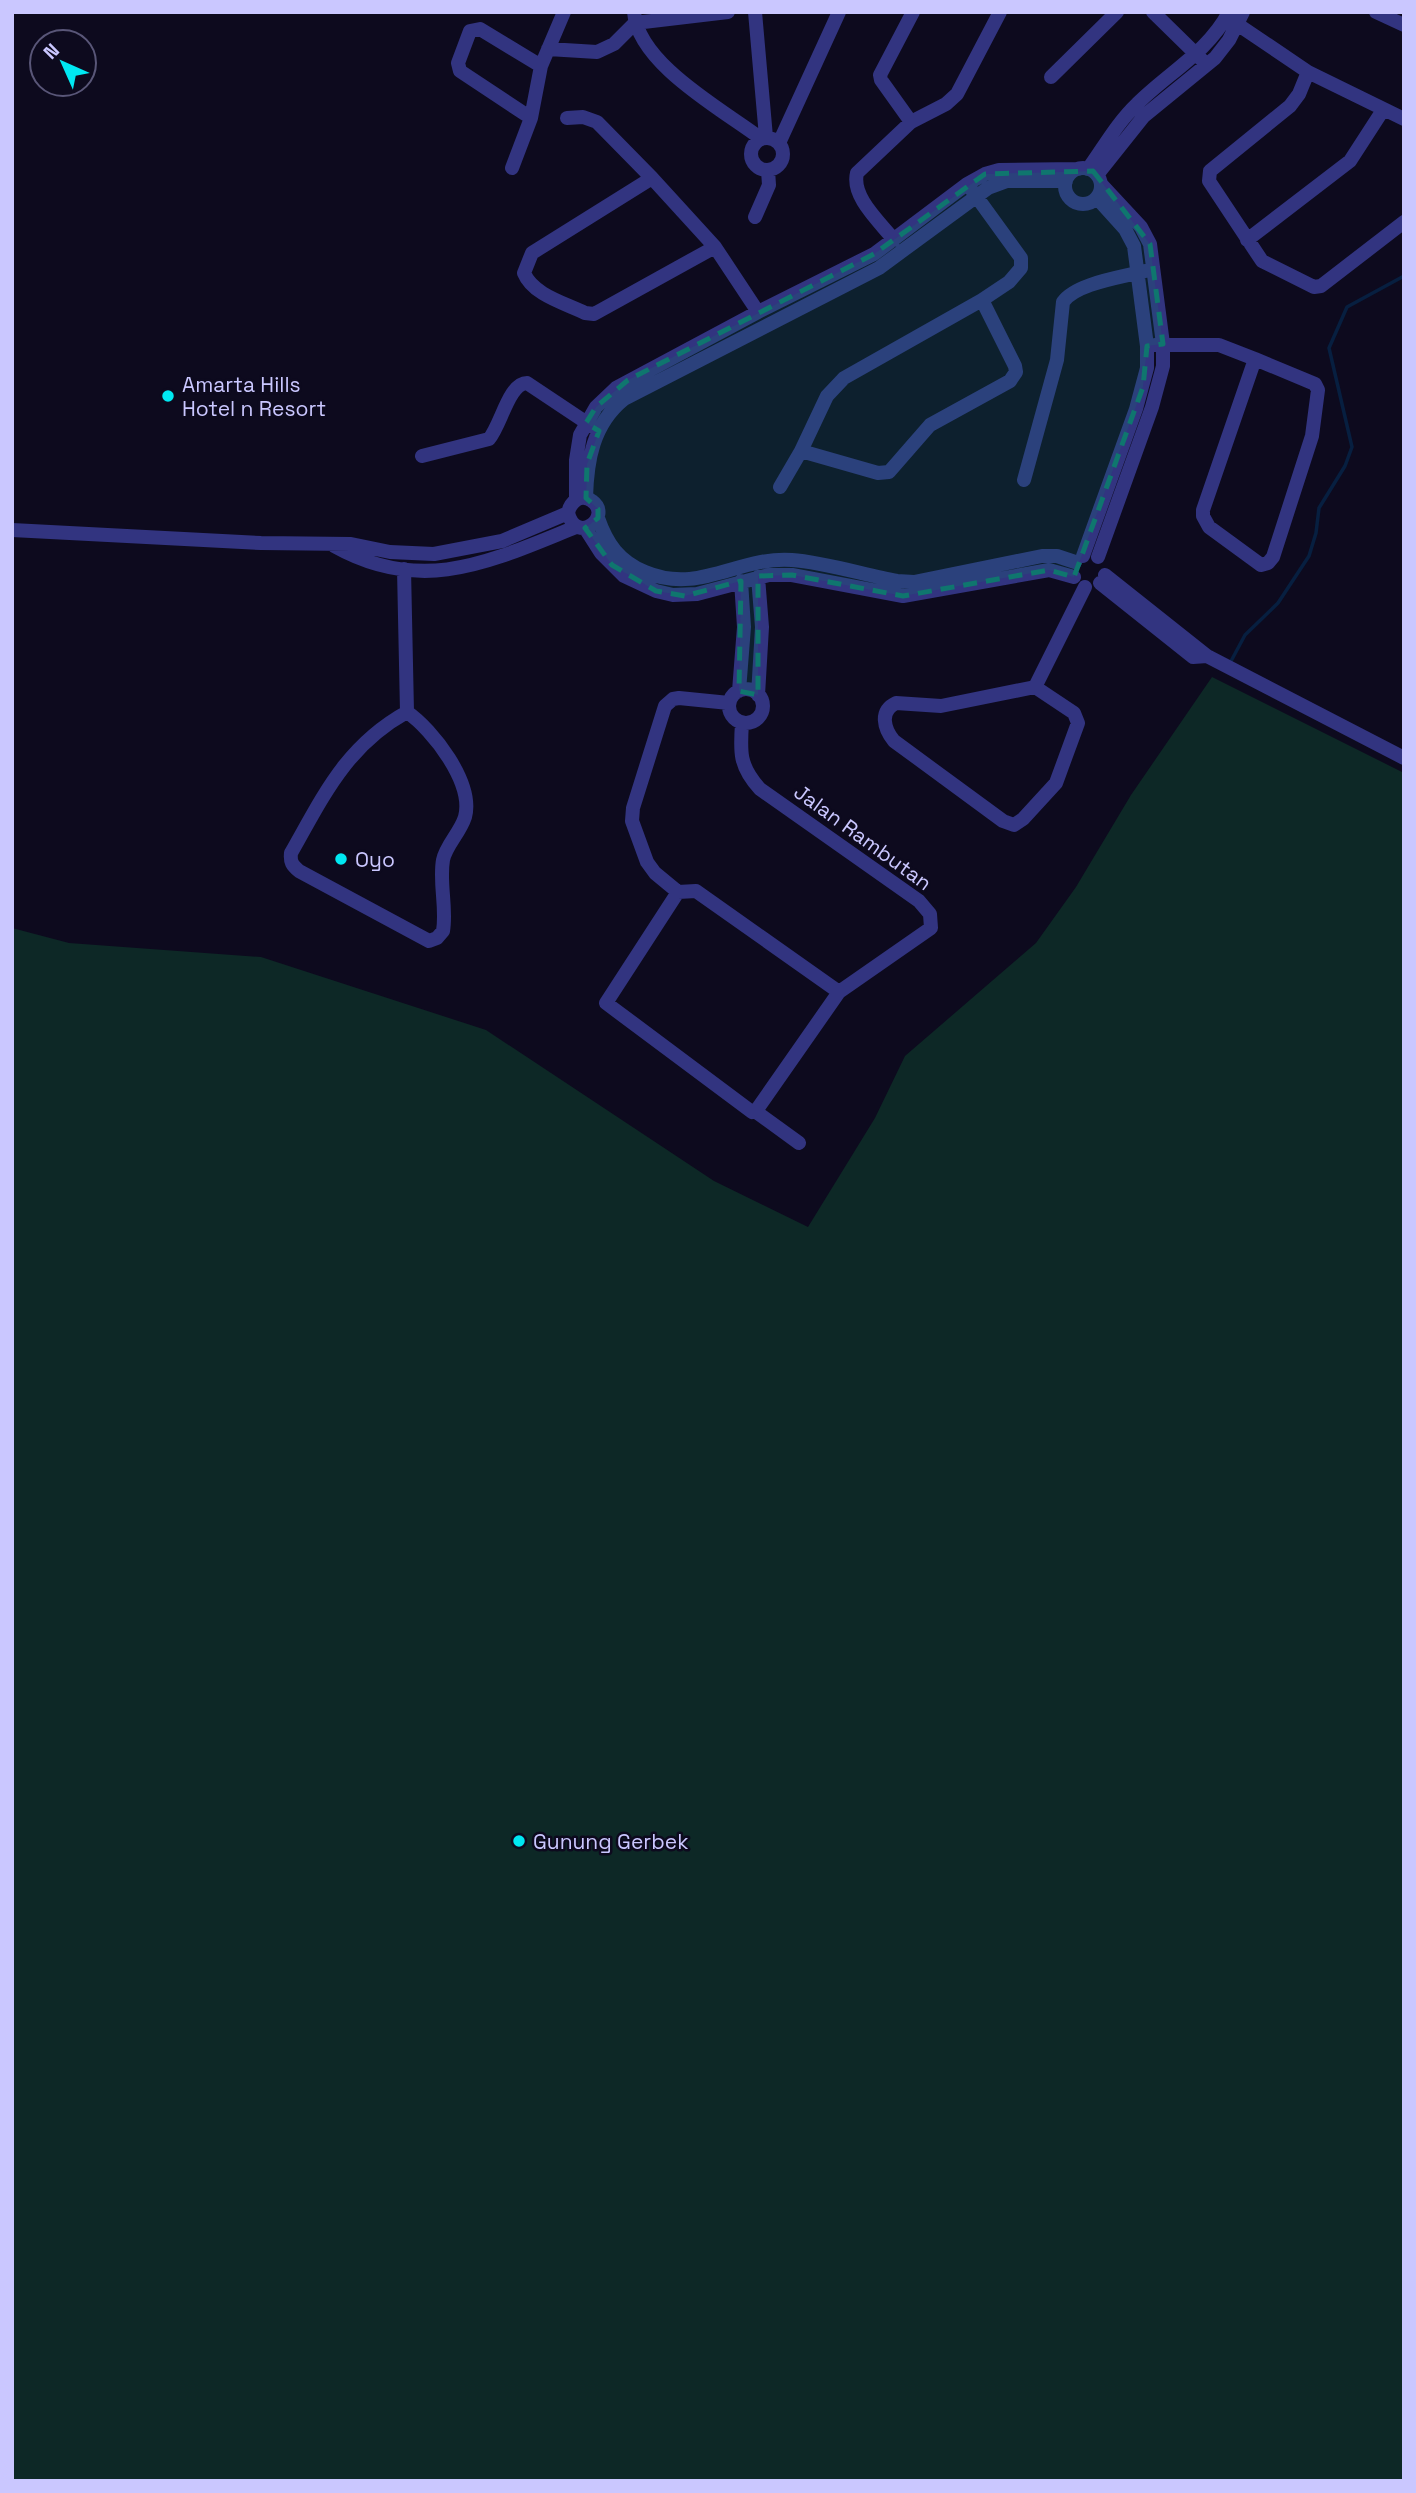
<svg xmlns="http://www.w3.org/2000/svg" width="1416" height="2493" viewBox="0 0 1416 2493" font-family="'Space Grotesk',sans-serif">
<rect width="100%" height="100%" fill="#0d0a1e"/>
<path fill="#0d2826" d="M1212,677L1404,773V2481H12V928L69,943L261,957L486,1030L714,1181L808,1227L875,1118L905,1056L1036,943L1076,887L1131,795Z"/>
<g fill="none" stroke-linecap="round" stroke-linejoin="round">
<path stroke="#071f40" stroke-width="3.5" d="M1230,663L1245,635L1278,603L1309,556L1316,533L1319,508L1345,466L1352,447L1329,348L1347,307L1404,276"/>
<path stroke="#323480" stroke-width="14" d="M634,12C638,64 723,110 760,138
M755,12L766,137
M1153,12L1202,60
M1376,12L1404,25
M1237,24L1308,72L1404,119
M548,49L597,52L614,44L635,23L728,12
M1308,72L1299,94L1290,106L1210,171L1209,181L1262,261L1314,287L1321,286L1404,222
M1051,77L1117,12
M531,118L460,71L458,63L470,31L480,29L541,66
M567,118L583,117L597,122L652,178L715,247L758,312
M911,122L881,80L880,75L913,12
M751 154a16 16 0 1 1 32 0a16 16 0 1 1-32 0Z
M779,143L839,12
M512,168L531,118L541,66L564,12
M1065 186a18 18 0 1 1 36 0a18 18 0 1 1-36 0Z
M1088,169C1104,147 1117,123 1137,104C1168,73 1208,52 1229,12
M1097,175L1144,116L1215,58L1229,40L1243,12
M652,178L532,253L524,273C533,295 565,303 585,313L594,314L715,247
M755,217L769,185L768,170
M894,240C880,222 851,197 857,173L911,122L946,104L957,94L1000,12
M1247,240L1350,161L1383,110
M1155,345H1219L1255,359
M1255,359L1315,384L1318,390L1312,436L1273,557L1268,563L1261,565L1209,527L1203,516V510Z
M801,451L878,473L889,472L930,425L1010,381L1016,372L1015,366L982,300
M422,456L489,439C501,425 509,383 527,383L593,427
M1024,480L1057,360L1063,302C1076,283 1124,277 1145,271
M780,487L801,451L827,396L844,378L982,300L1009,282L1021,268V258L971,189
M586,498C587,460 593,424 624,399L879,268L988,188L1007,181H1066
M576,500V460L580,435L596,407L616,388L758,312L874,254L967,184L985,174L999,170L1078,169
M598,518C607,544 619,561 645,572C700,595 738,556 792,560C823,562 865,575 897,581L914,582L1042,556H1057L1075,562
M585,528L601,553L624,576L656,591L673,595L697,594L769,575H792L903,596L1049,570L1074,577
M12,530L261,543L351,544L390,552L434,554L502,541L568,513C570,503 580,492 592,501C613,516 577,546 568,513
M334,546C423,596 491,561 576,527
M1083,556L1136,409L1147,368V346L1134,246L1125,229L1097,198
M1098,557L1152,407L1163,366V344L1150,244L1141,227L1101,184
M404,569L407,712C433,730 474,783 465,817C460,833 446,845 443,860C439,883 447,908 443,931L437,938L429,941L299,871C292,865 290,862 291,853C324,795 346,746 407,712
M1105,575L1207,656L1404,758
M758,577L762,627L758,695
M1100,583L1193,657L1207,656
M1035,687L1074,713L1078,723L1056,783L1023,819L1014,825L1003,821L894,741C884,729 879,711 896,703L941,706Z
M1035,687L1085,587
M729 706a17 17 0 1 1 34 0a17 17 0 1 1-34 0Z
M739,691L744,627L741,581
M729,703L679,698L673,699L665,706L633,808L632,821L647,862L655,873L678,892L696,891L839,992
M678,892L606,1003L752,1112L758,1108L839,992L931,928L930,914L919,901L760,789C739,766 740,752 742,723
M755,1111L799,1143"/>
</g>
<path fill="#0f766e" fill-opacity="0.2" stroke="#0f766e" stroke-width="5" stroke-dasharray="14 9" stroke-linejoin="round" d="M1093,171L1150,244L1163,344L1147,346L1143,387L1074,577L1049,570L903,596L792,575L758,576V695L739,691L741,581L685,596L656,591L612,565L585,528L598,518V509L586,498L587,464L599,431L586,423L596,407L628,380L874,254L985,174Z"/>
<g fill="#00e8f2" stroke="#0d0a1e" stroke-width="2.5">
<circle cx="168" cy="396" r="7"/>
<circle cx="341" cy="859" r="7"/>
<circle cx="519" cy="1841" r="7"/>
</g>
<g text-anchor="middle" dominant-baseline="central" stroke-width="5" stroke-linejoin="round" paint-order="stroke">
<g font-size="21" fill="#cac7ff" stroke="#0d0a1e" text-anchor="start">
<text x="182" y="384">Amarta Hills<tspan x="182" dy="24">Hotel n Resort</tspan></text>
<text x="355" y="859">Oyo</text>
<text x="533" y="1841">Gunung Gerbek</text>
</g>
<g font-size="21" fill="#cac7ff" stroke="#0d0a1e">
<text transform="translate(863 837) rotate(36)">Jalan Rambutan</text>
</g>
</g>
<rect width="1416" height="2493" fill="none" stroke="#cac7ff" stroke-width="28"/>
<g transform="translate(63 63) rotate(315)"><circle r="33" fill="#0d0a1e" stroke="#595678" stroke-width="2"/>
<path d="M0-5L12 26L0 18L-12 26Z" fill="#00e8f2"/>
<text y="-10" font-size="19" font-weight="bold" text-anchor="middle" fill="#cac7ff">N</text>
</g>
</svg>
